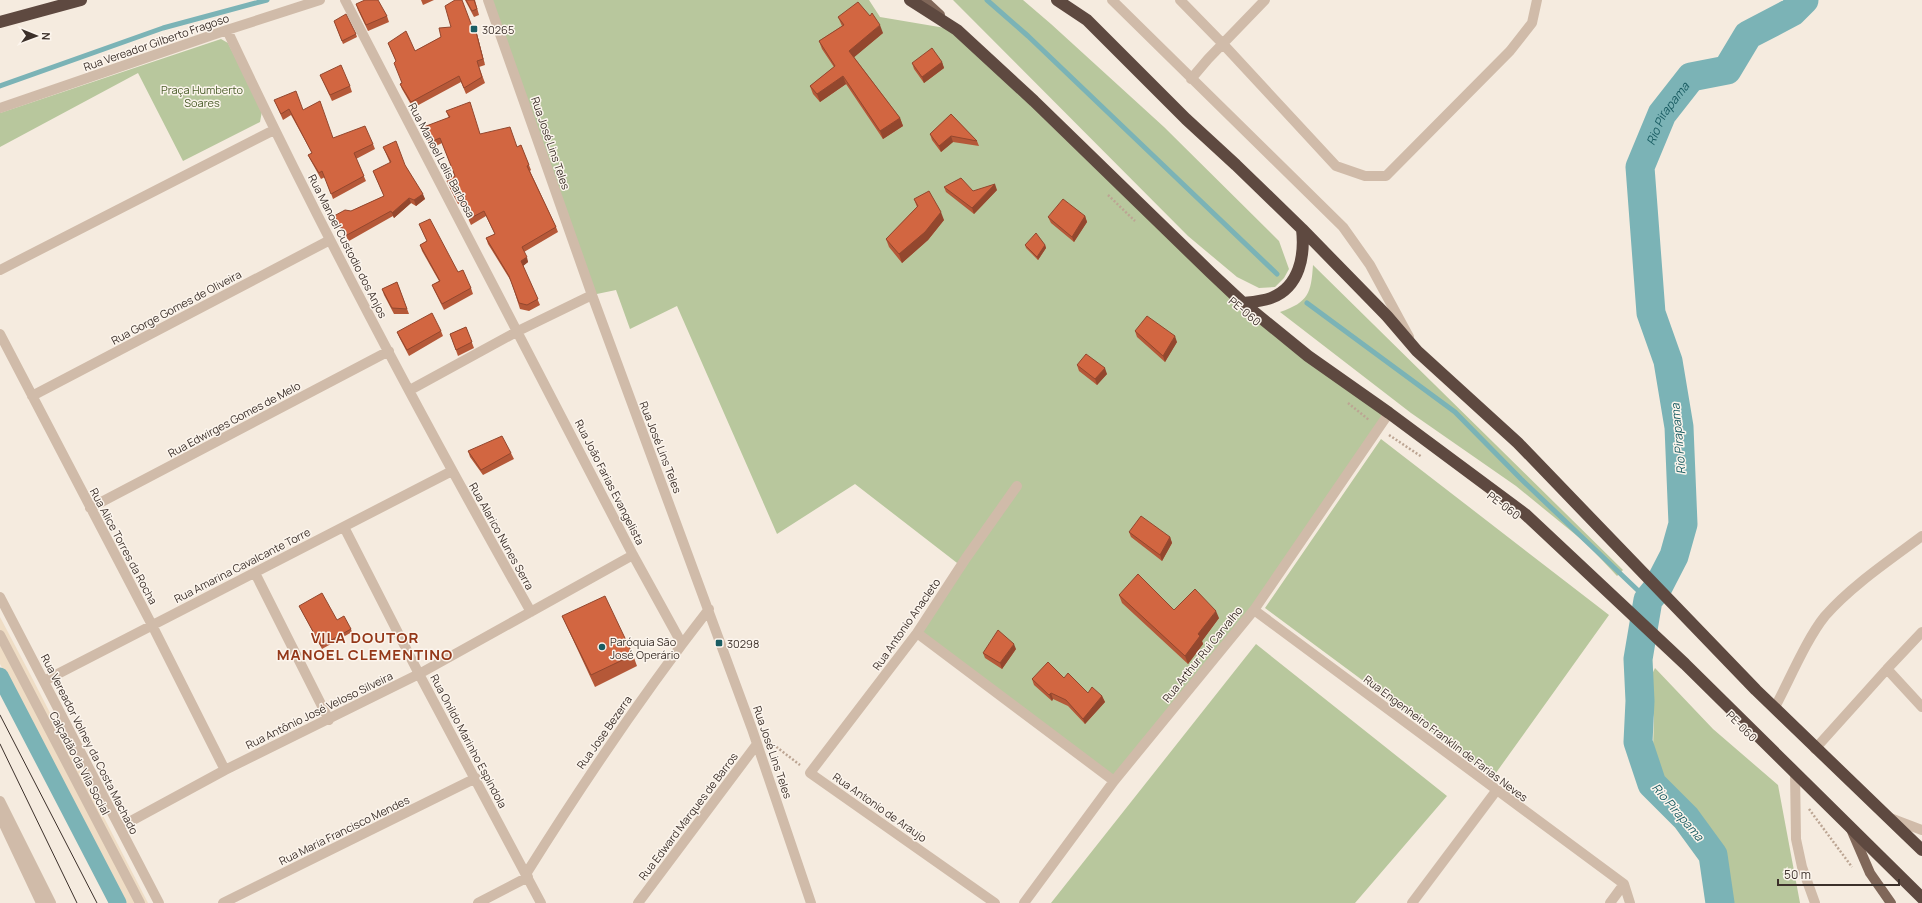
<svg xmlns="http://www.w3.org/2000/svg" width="1922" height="903" viewBox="0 0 1922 903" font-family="Manrope,sans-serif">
<rect width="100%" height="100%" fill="#f5ebdf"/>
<path fill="#b8c79d" d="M488,0H869L880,17L957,30L1211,273L1389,413L1254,610L1113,780L919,634L961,566L855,484L777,534L677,306L630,329L616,290L592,295Z
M953,0H1023L1051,24L1164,127L1279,241L1289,269L1284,278L1275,287L1259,288L1237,277L1188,236Z
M221,39L228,43L262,111L260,122L183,161L138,73L0,147V113Z
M1313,265L1623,570L1617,576L1587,544L1516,486L1411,413L1280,312C1309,302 1311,293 1313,265Z
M1381,439L1609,615L1493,777L1265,608Z
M1256,644L1447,796L1355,903H1051Z
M1655,668L1713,729L1778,785L1800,903H1733L1726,863L1717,837L1690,811L1678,795L1656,772L1653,749L1654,717L1647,685Z"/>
<path fill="#efddc5" d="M0,617L29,672L148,903H125L0,664Z"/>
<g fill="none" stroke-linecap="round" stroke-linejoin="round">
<path stroke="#7bb3b6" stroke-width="5" d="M987,0L1028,36L1277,274
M0,86L163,28L267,0
M1307,303L1455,412L1521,479L1648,600"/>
<path stroke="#7bb3b6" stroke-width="17" d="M0,676L118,903"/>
<path stroke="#7bb3b6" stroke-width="29" id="s1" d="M1720,903L1713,855L1686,818L1652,784L1638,742L1640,701L1638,659L1648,600L1657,589L1674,556L1683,524L1679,427L1668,361L1651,313L1640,167L1662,114L1691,77L1727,70L1748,35L1792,12L1804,0"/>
<path stroke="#bca593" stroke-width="2.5" stroke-dasharray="2 2" stroke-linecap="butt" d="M1108,195L1135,221
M1348,403L1369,420
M1389,435L1422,457
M770,742L800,765
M1809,809L1852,867"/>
<path stroke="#d0bba9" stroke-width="10" d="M345,0L633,555L682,644
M488,0L592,295L752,729L811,903
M1112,0L1343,227L1370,265L1409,337
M1180,0L1223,44L1336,166L1365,176H1386L1510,51L1532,23L1537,0
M227,30C320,228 423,421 531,612
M1191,79L1208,59L1265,0
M0,108L227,30L320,0
M0,270L274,130
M0,334L152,625L225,770
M410,390L518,331L592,295
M32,396L330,240
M90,508L389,351
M344,527L419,674L541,903
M255,573L329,720
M0,597L159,903
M1254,610L1624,884
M917,633L1114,781
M0,635L140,903
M1887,669L1922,632
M44,681L452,471
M1775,707C1789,681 1807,638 1825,616C1851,586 1890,560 1922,536
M1815,749L1887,669L1922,707
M1795,772L1796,839L1802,867L1815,903
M0,801L51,903
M0,816L41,903
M1890,818L1922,830
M120,827L225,770L419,674L633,555
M526,874C583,783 643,694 709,609
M1624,884L1630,903
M223,903L476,778
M478,903L528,877
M638,903L757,744
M995,903L810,773L917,633L966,558L1017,486
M1024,903L1114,781L1254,610L1389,413
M1412,903L1496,791
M1610,903L1624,884"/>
<path stroke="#806759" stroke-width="10" d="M924,0L940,15
M1851,829L1870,873L1891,903"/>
<path stroke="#5e4940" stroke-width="12" d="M910,0L957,30L1034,101L1211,273L1243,303L1308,356L1389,413L1525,514L1685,664L1922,898
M1057,0L1087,20L1186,119L1236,165L1302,229L1387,316L1417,351L1518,443L1756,690L1922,850
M0,22L81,0
M1243,303C1252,302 1263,301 1271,298C1300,287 1305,255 1302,229"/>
<path stroke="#3c302a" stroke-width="1" d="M0,715L97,903
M0,744L77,903"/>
</g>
<path fill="#b55838" d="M421,0H434L423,5Z
M465,0H475L479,15L474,17Z
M356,4L387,16L389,22L368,31L358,10Z
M838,17L883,33L854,57L900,118L903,126L883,139L846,84L820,102L813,94L810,86L834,67L822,49L819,41L842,26Z
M334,21L356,34L357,37L343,44Z
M473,29L477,34L485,65L479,67L485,83L466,94L461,82L413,108L402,89L400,84L402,83L396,61L388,43L415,51L441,37Z
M942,62L944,68L924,83L914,69L912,63Z
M320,75L350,86L352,92L332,101Z
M274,100L303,110L333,138L373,144L375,149L356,159L366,181L333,199L325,177L321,179L311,161L308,155L312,153L291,115L283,120Z
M446,111L480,134L517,147L521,145L531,170L530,171L556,227L558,232L524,252L528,262L523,266L540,305L529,311L520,309L511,281L488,244L486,238L495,234L486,216L471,225L461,203L458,204L449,186L447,181L455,176L442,143L432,148L423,133L421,128L449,118Z
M951,114L977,141L979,146L953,142L941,152L932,140L930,134Z
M383,147L405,165L425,199L416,206L411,203L394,218L393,216L349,241L336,222L334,216L351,211L384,196L373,171L390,163Z
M944,187L973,191L997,190L974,214L946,192Z
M914,199L944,220L928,240L902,263L889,247L886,239L917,207Z
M1085,216L1087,222L1074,242L1051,223L1048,217Z
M419,224L471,288L473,294L444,310L434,290L432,285L439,281L422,251L420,245L427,241Z
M1025,245H1045L1046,248L1038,260L1026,248Z
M397,282L409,314H394L384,295L382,289Z
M466,327L474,348L458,356L450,334Z
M441,331L443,336L409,356L399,337L397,332Z
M1135,331L1177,342L1165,362L1137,337Z
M1077,365L1107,374L1097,385L1079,371Z
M468,451L511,453L514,459L483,475L470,457Z
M1129,532L1170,537L1172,543L1162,561L1131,537Z
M1119,595L1174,610L1219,618L1202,641L1203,644L1188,664L1122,603Z
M299,606L337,620L351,629L352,632L322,649Z
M562,616L633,655L637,666L595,687L567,627Z
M1016,649L1002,669L985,658L983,653Z
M1064,678L1088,693L1102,696L1105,702L1085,724L1068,706L1053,699L1052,701L1034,685L1032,679Z"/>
<path fill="#93472e" d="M880,25L883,33L852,59L849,51Z
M475,28L477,34L485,65L483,59Z
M942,62L944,68L924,83L922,77Z
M843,76L846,84L820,102L817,94Z
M900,118L903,126L883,139L880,131Z
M951,136L953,142L941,152L939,146Z
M995,184L997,190L974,214L972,208Z
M423,194L425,199L416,206L414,200Z
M409,198L411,203L394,218L392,213Z
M941,212L944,220L928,240L902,263L899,254Z
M1085,216L1087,222L1074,242L1072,237Z
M1045,245L1046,248L1038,260L1037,257Z
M527,257L528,262L523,266L521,261Z
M1175,336L1177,342L1165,362L1163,356Z
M1105,368L1107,374L1097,385L1095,379Z
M1170,537L1172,543L1162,561L1160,555Z
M1216,611L1219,618L1202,641L1203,644L1188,664L1185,656L1198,634Z
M1014,644L1016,649L1002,669L1000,663Z
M1051,693L1053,699L1052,701L1049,695Z
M1102,696L1105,702L1085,724L1083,719Z"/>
<path fill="#d26641" stroke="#93472e" d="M365,0H378L387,16L366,25L356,4Z
M455,0H462L473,29L475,28L483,59L477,61L482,77L464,88L459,76L411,102L400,84L402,83L394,63L396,61L388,43L406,31L415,51L441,37L439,28L451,27L445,6Z
M466,0H474L477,9L472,11Z
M858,2L870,16L872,13L880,25L849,51L900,118L880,131L843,76L817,94L810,86L835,66L819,41L844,25L838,17Z
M346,14L356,34L342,41L334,21Z
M932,48L942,62L922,77L912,63Z
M341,65L350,86L330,95L320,75Z
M296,91L303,110L320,101L333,138L365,126L373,144L354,153L364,176L331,194L322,171L319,173L308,155L312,153L289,109L281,114L274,100Z
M470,102L480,134L510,127L517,147L521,145L529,165L527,166L556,227L522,247L527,257L521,261L538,299L527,305L519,303L509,276L486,238L495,234L484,211L469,219L459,198L456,199L447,181L455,176L440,138L430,142L421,128L450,117L446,111Z
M951,114L977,141L951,136L939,146L930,134Z
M396,141L405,165L423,194L414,200L409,198L392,213L391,211L347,235L334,216L345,210L351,211L384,196L373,171L391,162L383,147Z
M961,178L973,191L995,184L972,208L944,187Z
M929,191L941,212L925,232L899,254L886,239L918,206L914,199Z
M1063,199L1085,216L1072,237L1048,217Z
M430,219L458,272L463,270L471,288L442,304L432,285L440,281L420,245L427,241L419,224Z
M1036,233L1045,245L1037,257L1025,245Z
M397,282L407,309L392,308L382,289Z
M432,313L441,331L407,350L397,332Z
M1147,316L1175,336L1163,356L1135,331Z
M466,327L472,342L456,350L450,334Z
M1086,354L1105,368L1095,379L1077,365Z
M502,436L511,453L481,470L468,451Z
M1141,516L1170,537L1160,555L1129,532Z
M1138,574L1174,610L1195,589L1216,611L1198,634L1200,636L1185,656L1119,595Z
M322,593L337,620L344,616L351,629L321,646L299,606Z
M605,596L633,655L591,675L562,616Z
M998,630L1014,644L1000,663L983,653Z
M1048,662L1064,678L1068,673L1088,693L1092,687L1102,696L1083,719L1066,700L1051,693L1049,695L1032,679Z"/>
<g fill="#1a5d63" stroke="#fcf5ed" stroke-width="1.5">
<rect x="470" y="25" width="8" height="8" rx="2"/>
<rect x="715" y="639" width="8" height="8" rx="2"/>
<circle cx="602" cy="647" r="4"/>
</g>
<g text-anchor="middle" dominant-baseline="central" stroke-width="3" stroke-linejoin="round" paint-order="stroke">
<g font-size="11" fill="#3c302a" stroke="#fcf5ed" text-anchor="start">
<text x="482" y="29">30265</text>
<text x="610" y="641">Paróquia São<tspan x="610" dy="13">José Operário</tspan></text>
<text x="727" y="643">30298</text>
</g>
<g font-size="11" fill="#3c302a" stroke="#fcf5ed">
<text transform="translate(156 42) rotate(-19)">Rua Vereador Gilberto Fragoso</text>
<text transform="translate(551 143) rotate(71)">Rua José Lins Teles</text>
<text transform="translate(442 160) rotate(62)">Rua Manoel Lelis Barbosa</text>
<text transform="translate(348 246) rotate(63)">Rua Manoel Custodio dos Anjos</text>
<text transform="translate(176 307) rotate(-28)">Rua Gorge Gomes de Oliveira</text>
<text transform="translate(1245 311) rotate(40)">PE-060</text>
<text transform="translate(234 419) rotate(-28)">Rua Edwirges Gomes de Melo</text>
<text transform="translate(661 447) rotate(69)">Rua José Lins Teles</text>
<text transform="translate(610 482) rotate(63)">Rua João Farias Evangelista</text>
<text transform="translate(1504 505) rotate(37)">PE-060</text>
<text transform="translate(502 536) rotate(61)">Rua Alarico Nunes Serra</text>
<text transform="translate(124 546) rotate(62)">Rua Alice Torres da Rocha</text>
<text transform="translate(242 565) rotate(-27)">Rua Amarina Cavalcante Torre</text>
<text transform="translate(906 624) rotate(-55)">Rua Antonio Anacleto</text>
<text transform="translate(1202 654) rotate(-51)">Rua Arthur Rui Carvalho</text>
<text transform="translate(319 710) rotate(-26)">Rua Antônio José Veloso Silveira</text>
<text transform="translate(1742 726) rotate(45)">PE-060</text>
<text transform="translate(604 732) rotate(-55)">Rua Jose Bezerra</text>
<text transform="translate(1446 738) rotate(37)">Rua Engenheiro Franklin de Farias Neves</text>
<text transform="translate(469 741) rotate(62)">Rua Onildo Marinho Espindola</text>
<text transform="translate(90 744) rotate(63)">Rua Vereador Volney da Costa Machado</text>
<text transform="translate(773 752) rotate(71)">Rua José Lins Teles</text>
<text transform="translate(80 763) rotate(62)">Calçadão da Vila Social</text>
<text transform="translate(880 807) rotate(35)">Rua Antonio de Araujo</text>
<text transform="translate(688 816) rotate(-53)">Rua Edward Marques de Barros</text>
<text transform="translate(344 830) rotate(-26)">Rua Maria Francisco Mendes</text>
</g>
<g font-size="11" fill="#4a5d2a" stroke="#fcf5ed">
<text x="202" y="89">Praça Humberto<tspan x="202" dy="13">Soares</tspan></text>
</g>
<g font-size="12" font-style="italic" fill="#1a5d63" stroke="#fcf5ed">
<text stroke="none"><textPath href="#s1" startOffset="836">Rio Pirapama</textPath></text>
<text transform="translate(1678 439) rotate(-95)">Rio Pirapama</text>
<text transform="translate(1678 812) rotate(49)">Rio Pirapama</text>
</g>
<g font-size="15" font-weight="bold" letter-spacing="1" fill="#943819" stroke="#fcf5ed">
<text x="365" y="637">VILA DOUTOR<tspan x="365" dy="17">MANOEL CLEMENTINO</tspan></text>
</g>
</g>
<g transform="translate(36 36) rotate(91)" stroke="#fcf5ed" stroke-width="3" paint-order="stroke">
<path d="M0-3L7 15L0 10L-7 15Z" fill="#3c302a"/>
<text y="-6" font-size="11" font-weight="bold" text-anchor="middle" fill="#3c302a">N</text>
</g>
<path d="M1778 879v6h121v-6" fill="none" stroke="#3c302a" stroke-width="2"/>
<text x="1784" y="879" font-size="12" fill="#3c302a" stroke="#fcf5ed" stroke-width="3" paint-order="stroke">50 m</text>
</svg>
